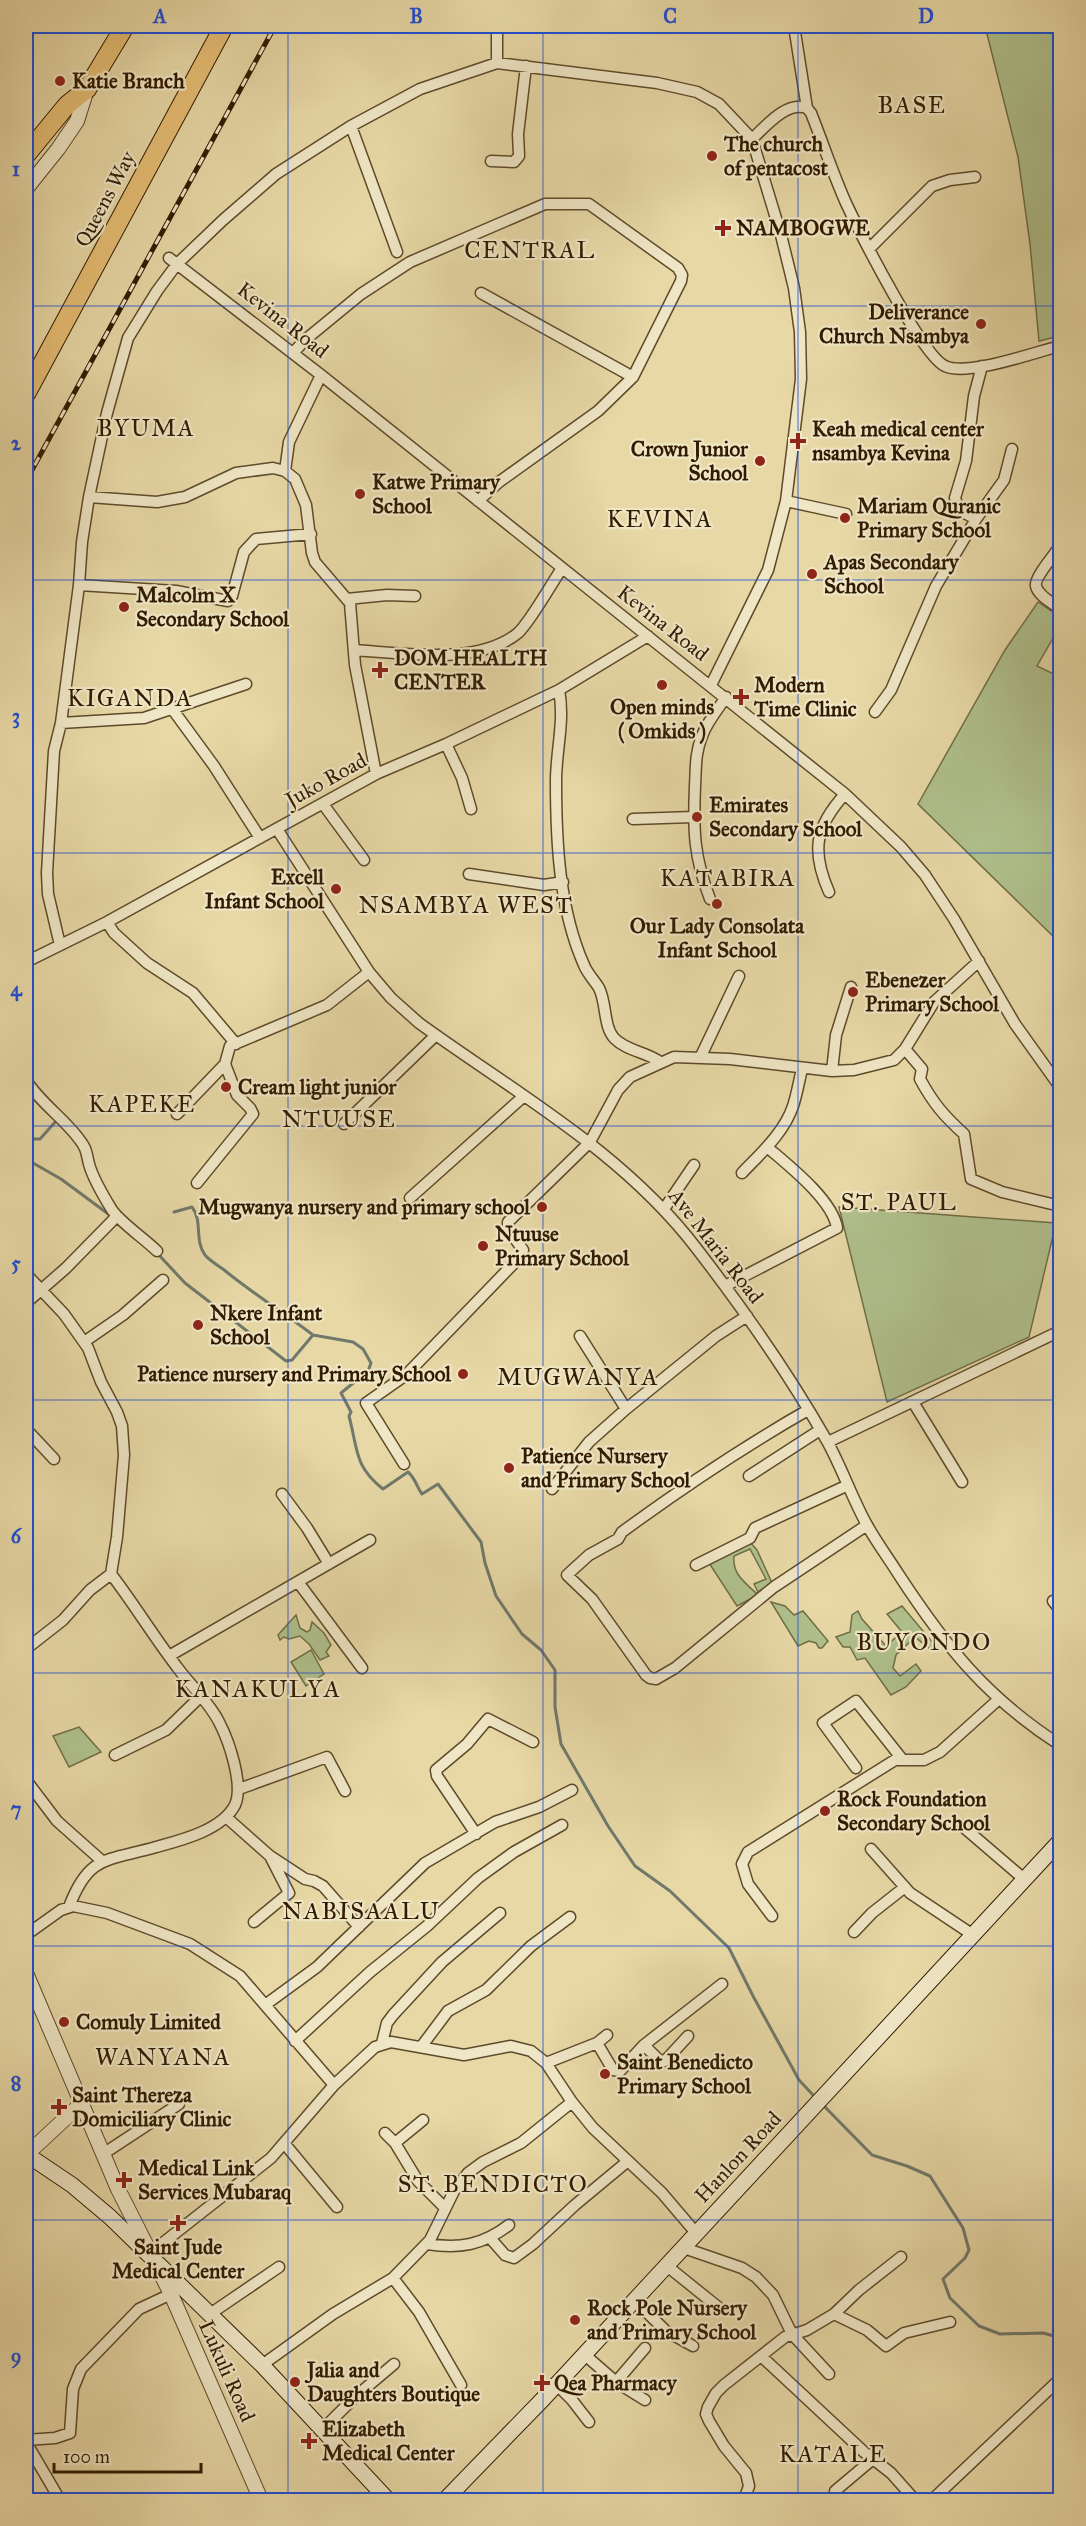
<svg xmlns="http://www.w3.org/2000/svg" width="1086" height="2526" viewBox="0 0 1086 2526" font-family="'IM FELL Great Primer',serif">
<rect width="100%" height="100%" fill="#e7d8a6"/>
<filter id="stains"><feTurbulence type="fractalNoise" baseFrequency=".00333" numOctaves="4"/><feColorMatrix values="0 0 0 0 .2 0 0 0 0 .09 0 0 0 0 .02 0 0 0 .5 -.17"/></filter>
<radialGradient id="worn" r=".72"><stop offset=".6" stop-color="#630" stop-opacity="0"/><stop offset="1" stop-color="#630" stop-opacity=".3"/></radialGradient>
<path fill="#afc08c" stroke="#706e46" stroke-width="1.5" d="M985,26H1060V336L1039,341L1030,244L1018,157Z
M1038,602L1060,617V626L1037,666L1060,677V943L918,804L1005,650Z
M839,1207L1056,1223L1029,1337L887,1402Z
M749,1541L757,1550L772,1583L758,1592L754,1584L766,1579L750,1549L734,1556C732,1575 746,1583 758,1595L737,1606L709,1563Z
M771,1602L785,1606L794,1615L803,1611L828,1641L822,1648H819L816,1643L809,1641L798,1646Z
M902,1606L934,1644L931,1650L915,1637L896,1655L893,1668L900,1676L916,1664L921,1671L906,1687L891,1695L865,1658L857,1660L850,1647H843L836,1637L850,1632L852,1615L858,1611L862,1619L886,1646L902,1632L887,1614Z
M296,1615L300,1628L307,1632L310,1630L312,1622L324,1633L331,1645L326,1652L329,1656L320,1660L309,1644L300,1636L289,1639L284,1637L280,1640L278,1635Z
M311,1650L324,1674L306,1686L291,1662Z
M79,1727L101,1752L69,1767L53,1736Z"/>
<g fill="none" stroke-linecap="round" stroke-linejoin="round">
<path stroke="#70796b" stroke-width="3" d="M26,39L34,26
M26,1091L35,1100
M26,1134L34,1139H40L57,1120L56,1119
M26,1159L61,1179L111,1216
M174,1212L192,1207C203,1221 194,1240 205,1255C209,1260 217,1265 223,1269C252,1293 283,1312 313,1335
M158,1254L185,1283L286,1361L292,1360L313,1335L353,1342L363,1349L371,1363L368,1371L341,1393L351,1412L349,1416C358,1450 354,1466 383,1489L408,1472C416,1479 416,1486 422,1494L438,1484L481,1542L485,1563L496,1596L522,1634L541,1650L555,1670V1707L561,1744L608,1826L635,1866L670,1891L729,1948L753,1996L799,2080L813,2095
M824,2106L872,2155L907,2166L930,2176L963,2228L969,2250L965,2258L943,2279L950,2298L979,2326L1000,2334L1043,2333L1054,2336L1060,2345"/>
<g stroke="#5e4a2a" stroke-width="13">
<path id="minor" d="M497,26V63
M794,26L807,108L811,113C823,143 833,174 846,203C859,231 922,356 945,366C967,377 1035,352 1060,346
M351,126L397,252
M752,139C766,126 786,101 807,108
M491,161L514,162L519,156L518,134L526,66
M870,248L932,186L950,180L975,177
M169,258L321,375L845,794L901,847L925,875L954,919L1015,1024L1060,1087
M481,293L633,377
M293,353L305,340L361,294L410,262L545,204H589L678,268L682,275L681,281L633,377L598,411L499,482L478,501
M285,471L289,442L321,375
M89,497L157,502L185,497L236,473L273,468L285,471L295,479L306,505L312,553L315,562L350,603L355,665L376,774
M786,501L846,514
M976,519L1004,480L1012,449
M1060,546C1055,554 1034,578 1036,586C1038,596 1053,603 1060,609
M79,585L176,591L228,601L232,596L244,552L256,539L311,534
M347,599L387,595L415,596
M354,650C403,653 478,666 518,633C530,622 552,583 562,568
M559,690C565,721 556,750 556,781C556,841 559,909 584,965C587,973 594,980 599,988C607,1004 603,1027 615,1039C627,1051 647,1052 660,1062
M173,710L214,766L260,838
M875,712L891,690L936,586L976,519L959,510L955,498L966,461L974,396L982,366
M61,723L144,718L246,684
M446,744L462,778L471,809
M323,804L364,860
M633,819L693,817
M277,829L369,972L391,998L419,1023C517,1094 623,1152 697,1249C744,1310 789,1374 827,1441C842,1468 852,1498 867,1525C877,1543 889,1559 899,1575C946,1647 987,1698 1060,1745
M469,874L544,885L563,882
M829,892C811,851 815,827 845,794
M710,899C694,857 693,831 695,786C696,768 695,753 702,736C707,722 718,709 726,697
M107,922L114,933L147,963L193,993L236,1044
M60,945L48,894L47,873L54,751L61,723L79,585L82,542L89,497L107,413L128,338L157,291L177,264L223,220L276,174L351,126L420,89L497,63L657,83L697,92L719,104L752,139L781,235L794,288L800,332L801,379L786,501L768,570L711,685
M26,962L107,922L376,774L446,744L559,690L648,636
M905,1049L922,1069L920,1079C933,1103 944,1116 964,1134L971,1179L1002,1192L1060,1206
M700,1058L739,976
M832,1071L836,1035L851,987
M26,1080C40,1103 63,1117 79,1139C87,1149 86,1152 89,1164C93,1179 104,1197 112,1210C121,1223 145,1239 157,1251
M177,1114L225,1064L230,1046L327,1005L369,972
M344,1124L436,1035
M742,1173C760,1154 784,1133 793,1106C797,1094 799,1081 802,1069
M197,1183L253,1114L250,1108L237,1095L225,1064
M410,1198L524,1096
M664,1209L694,1165
M26,1274L64,1314L88,1348L101,1382L117,1412L122,1426L124,1455L117,1537L111,1574L90,1590L63,1620L26,1649
M725,1286L837,1228C833,1200 788,1165 767,1147
M26,1303L66,1268L117,1216
M580,1336L626,1409
M84,1342L123,1315L163,1280
M913,1402L962,1482
M808,1410C743,1447 682,1488 622,1532L618,1539L589,1555L567,1575L592,1599L646,1675L650,1678L656,1679L675,1668L774,1587L867,1525
M26,1429L54,1459
M828,1442L1060,1331
M404,1464L366,1403L406,1375L520,1257L523,1250L508,1229V1222L590,1142L618,1090L630,1077L674,1057L730,1059L832,1071L854,1070L894,1060L905,1049L934,1002L979,961
M749,1476L820,1430
M552,1489L589,1442L626,1409L716,1336L747,1316
M282,1494L307,1528L329,1564
M696,1565L750,1538L755,1528L848,1485
M298,1582L362,1668
M1053,1601L1060,1610
M169,1656L370,1540
M115,1755L166,1730L200,1697
M856,1768L823,1723L856,1701L902,1759
M26,1780L57,1821L102,1861
M239,1789L327,1757L345,1791
M226,1817L270,1856L305,1879L314,1881L323,1886L359,1927
M961,1825L1024,1879
M476,1834L437,1776L436,1770L467,1744L488,1719L533,1742
M871,1849L910,1893L973,1935
M69,1907C89,1854 108,1861 156,1847C182,1840 222,1830 235,1805C244,1785 229,1741 219,1722C209,1702 190,1685 177,1667C154,1637 134,1604 111,1574
M772,1916L748,1884L742,1864L748,1852L895,1760H924L940,1752L999,1699
M254,1922L289,1893L270,1856
M854,1932L872,1913L905,1887
M26,1935L61,1910L73,1906L107,1913L190,1944L240,1976L334,2085
M265,2005L317,1967L425,1863L495,1822L539,1807L572,1790
M295,2041L370,1972L427,1926L478,1878L514,1852L562,1825
M382,2043L387,2023L393,2015L442,1962L500,1913
M597,2043L613,2070L620,2071L644,2045L722,1984
M644,2045L659,2060L665,2061L688,2036
M421,2047L448,2011L486,1990L531,1946L570,1917
M546,2063L597,2043L607,2035
M385,2133L395,2143L418,2181L445,2208
M284,2143L337,2207
M395,2143L423,2120
M103,2154L179,2104
M491,2239L505,2255L514,2258L533,2244L575,2205L628,2161
M427,2244C460,2249 483,2245 509,2225
M684,2248L742,2268L756,2277L773,2295L792,2334L829,2374
M150,2253L271,2158L334,2085L375,2047L391,2042L464,2055L511,2046L531,2051L546,2063L572,2102L593,2128L662,2193L696,2233
M667,2266L718,2307
M393,2278L419,2312L461,2385
M635,2301L666,2331L693,2346
M210,2314L279,2267
M834,2314L867,2330L886,2346L904,2333L950,2322
M585,2355L616,2382L645,2400
M761,2356L864,2452L891,2473L915,2500
M262,2365L333,2314L393,2278L430,2240L454,2191L468,2173L483,2162L521,2143L572,2102
M616,2382L645,2348
M556,2384L572,2400L589,2422
M322,2430L355,2397L394,2364
M26,2440L55,2438L70,2433L73,2389L81,2369L139,2309L171,2294
M26,2442L60,2500
M835,2491L873,2459
M744,2500L749,2486L746,2473L724,2446L709,2421L706,2414L708,2407L716,2393L724,2385L785,2337L807,2330L834,2314L859,2290L901,2257
M932,2500L1060,2379"/>
</g>
<g stroke="#5e4a2a" stroke-width="16">
<path id="tertiary" d="M26,189L58,149L77,121L87,89
M26,1973L118,2189L171,2294L261,2500
M26,2155L81,2104"/>
</g>
<g stroke="#311b01" stroke-width="17">
<path id="secondary" d="M26,2154L72,2185L110,2217L262,2365L388,2500
M445,2500L544,2398L1060,1841"/>
</g>
<g stroke="#311b01" stroke-width="20">
<path id="trunk" d="M26,155L67,105L87,89L125,26
M26,394L224,26"/>
</g>
<use href="#minor" stroke="#efe6c5" stroke-width="10"/>
<use href="#tertiary" stroke="#efe6c5" stroke-width="14"/>
<use href="#secondary" stroke="#efe6c5" stroke-width="15"/>
<use href="#trunk" stroke="#e4bc73" stroke-width="18"/>
<g stroke="#311b01" stroke-width="5">
<path id="rail" d="M26,481L275,26"/>
</g>
<use href="#rail" stroke="#efe6c5" stroke-width="3" stroke-dasharray="9" stroke-linecap="butt"/>
</g>
<path fill="none" stroke="#1d4ed8" stroke-width="1.5" stroke-opacity="0.55" d="M288,26V2500M543,26V2500M798,26V2500M26,306H1060M26,580H1060M26,853H1060M26,1126H1060M26,1400H1060M26,1673H1060M26,1946H1060M26,2220H1060"/>
<g fill="#8f2418" stroke="#efe6c5" stroke-width="2">
<circle cx="60" cy="81" r="6"/>
<circle cx="712" cy="156" r="6"/>
<path d="M720 219h6v6h6v6h-6v6h-6v-6h-6v-6h6z"/>
<circle cx="981" cy="324" r="6"/>
<path d="M795 432h6v6h6v6h-6v6h-6v-6h-6v-6h6z"/>
<circle cx="760" cy="461" r="6"/>
<circle cx="360" cy="494" r="6"/>
<circle cx="845" cy="518" r="6"/>
<circle cx="812" cy="574" r="6"/>
<circle cx="124" cy="607" r="6"/>
<path d="M377 661h6v6h6v6h-6v6h-6v-6h-6v-6h6z"/>
<circle cx="662" cy="685" r="6"/>
<path d="M738 688h6v6h6v6h-6v6h-6v-6h-6v-6h6z"/>
<circle cx="697" cy="817" r="6"/>
<circle cx="336" cy="889" r="6"/>
<circle cx="717" cy="904" r="6"/>
<circle cx="853" cy="992" r="6"/>
<circle cx="226" cy="1087" r="6"/>
<circle cx="542" cy="1207" r="6"/>
<circle cx="483" cy="1246" r="6"/>
<circle cx="198" cy="1325" r="6"/>
<circle cx="463" cy="1374" r="6"/>
<circle cx="509" cy="1468" r="6"/>
<circle cx="825" cy="1811" r="6"/>
<circle cx="64" cy="2022" r="6"/>
<circle cx="605" cy="2074" r="6"/>
<path d="M56 2098h6v6h6v6h-6v6h-6v-6h-6v-6h6z"/>
<path d="M121 2171h6v6h6v6h-6v6h-6v-6h-6v-6h6z"/>
<path d="M175 2214h6v6h6v6h-6v6h-6v-6h-6v-6h6z"/>
<circle cx="575" cy="2320" r="6"/>
<circle cx="295" cy="2382" r="6"/>
<path d="M539 2374h6v6h6v6h-6v6h-6v-6h-6v-6h6z"/>
<path d="M306 2432h6v6h6v6h-6v6h-6v-6h-6v-6h6z"/>
</g>
<g text-anchor="middle" dominant-baseline="central" stroke-width="4.5" stroke-linejoin="round" paint-order="stroke">
<g font-size="21" font-weight="bold" fill="#311b01" stroke="#efe6c5" text-anchor="start">
<text x="72" y="81">Katie Branch</text>
<text x="724" y="144">The church<tspan x="724" dy="24">of pentacost</tspan></text>
<text x="736" y="228">NAMBOGWE</text>
<text x="969" y="312" text-anchor="end">Deliverance<tspan x="969" dy="24">Church Nsambya</tspan></text>
<text x="812" y="429">Keah medical center<tspan x="812" dy="24">nsambya Kevina</tspan></text>
<text x="748" y="449" text-anchor="end">Crown Junior<tspan x="748" dy="24">School</tspan></text>
<text x="372" y="482">Katwe Primary<tspan x="372" dy="24">School</tspan></text>
<text x="857" y="506">Mariam Quranic<tspan x="857" dy="24">Primary School</tspan></text>
<text x="824" y="562">Apas Secondary<tspan x="824" dy="24">School</tspan></text>
<text x="136" y="595">Malcolm X<tspan x="136" dy="24">Secondary School</tspan></text>
<text x="394" y="658">DOM HEALTH<tspan x="394" dy="24">CENTER</tspan></text>
<text x="754" y="685">Modern<tspan x="754" dy="24">Time Clinic</tspan></text>
<text x="662" y="707" text-anchor="middle">Open minds<tspan x="662" dy="24">( Omkids )</tspan></text>
<text x="709" y="805">Emirates<tspan x="709" dy="24">Secondary School</tspan></text>
<text x="324" y="877" text-anchor="end">Excell<tspan x="324" dy="24">Infant School</tspan></text>
<text x="717" y="926" text-anchor="middle">Our Lady Consolata<tspan x="717" dy="24">Infant School</tspan></text>
<text x="865" y="980">Ebenezer<tspan x="865" dy="24">Primary School</tspan></text>
<text x="238" y="1087">Cream light junior</text>
<text x="530" y="1207" text-anchor="end">Mugwanya nursery and primary school</text>
<text x="495" y="1234">Ntuuse<tspan x="495" dy="24">Primary School</tspan></text>
<text x="210" y="1313">Nkere Infant<tspan x="210" dy="24">School</tspan></text>
<text x="451" y="1374" text-anchor="end">Patience nursery and Primary School</text>
<text x="521" y="1456">Patience Nursery<tspan x="521" dy="24">and Primary School</tspan></text>
<text x="837" y="1799">Rock Foundation<tspan x="837" dy="24">Secondary School</tspan></text>
<text x="76" y="2022">Comuly Limited</text>
<text x="617" y="2062">Saint Benedicto<tspan x="617" dy="24">Primary School</tspan></text>
<text x="72" y="2095">Saint Thereza<tspan x="72" dy="24">Domiciliary Clinic</tspan></text>
<text x="138" y="2168">Medical Link<tspan x="138" dy="24">Services Mubaraq</tspan></text>
<text x="178" y="2247" text-anchor="middle">Saint Jude<tspan x="178" dy="24">Medical Center</tspan></text>
<text x="587" y="2308">Rock Pole Nursery<tspan x="587" dy="24">and Primary School</tspan></text>
<text x="307" y="2370">Jalia and<tspan x="307" dy="24">Daughters Boutique</tspan></text>
<text x="554" y="2383">Qea Pharmacy</text>
<text x="322" y="2429">Elizabeth<tspan x="322" dy="24">Medical Center</tspan></text>
</g>
<g font-size="21" fill="#311b01" stroke="#efe6c5">
<text transform="translate(105 199) rotate(-62)">Queens Way</text>
<text transform="translate(283 320) rotate(38)">Kevina Road</text>
<text transform="translate(663 623) rotate(38)">Kevina Road</text>
<text transform="translate(326 780) rotate(-29)">Juko Road</text>
<text transform="translate(716 1246) rotate(52)">Ave Maria Road</text>
<text transform="translate(738 2157) rotate(-47)">Hanlon Road</text>
<text transform="translate(227 2371) rotate(66)">Lukuli Road</text>
</g>
<g font-size="24" letter-spacing="1.5" fill="#311b01" stroke="#efe6c5">
<text x="912" y="105">BASE</text>
<text x="530" y="250">CENTRAL</text>
<text x="146" y="428">BYUMA</text>
<text x="660" y="519">KEVINA</text>
<text x="130" y="698">KIGANDA</text>
<text x="728" y="878">KATABIRA</text>
<text x="466" y="905">NSAMBYA WEST</text>
<text x="142" y="1104">KAPEKE</text>
<text x="339" y="1119">NTUUSE</text>
<text x="899" y="1202">ST. PAUL</text>
<text x="578" y="1377">MUGWANYA</text>
<text x="924" y="1642">BUYONDO</text>
<text x="258" y="1689">KANAKULYA</text>
<text x="361" y="1911">NABISAALU</text>
<text x="163" y="2057">WANYANA</text>
<text x="493" y="2184">ST. BENDICTO</text>
<text x="833" y="2454">KATALE</text>
</g>
</g>
<rect width="1086" height="2526" fill="none" stroke="#e7d8a6" stroke-width="66"/>
<path d="M54 2463v9h147v-9" fill="none" stroke="#311b01" stroke-width="3"/>
<text x="63" y="2463" font-size="18" fill="#311b01" stroke="#efe6c5" stroke-width="4.5" paint-order="stroke">100 m</text>
<rect x="33" y="33" width="1020" height="2460" fill="none" stroke="#1d4ed8" stroke-width="2"/>
<g font-size="20" text-anchor="middle" font-weight="bold" fill="#1d4ed8">
<text x="160" y="23">A</text>
<text x="416" y="23">B</text>
<text x="670" y="23">C</text>
<text x="926" y="23">D</text>
<text x="16" y="176">1</text>
<text x="16" y="450">2</text>
<text x="16" y="723">3</text>
<text x="16" y="996">4</text>
<text x="16" y="1270">5</text>
<text x="16" y="1543">6</text>
<text x="16" y="1816">7</text>
<text x="16" y="2090">8</text>
<text x="16" y="2363">9</text>
</g>
<rect width="100%" height="100%" filter="url(#stains)"/>
<rect width="100%" height="100%" fill="url(#worn)"/>
</svg>
